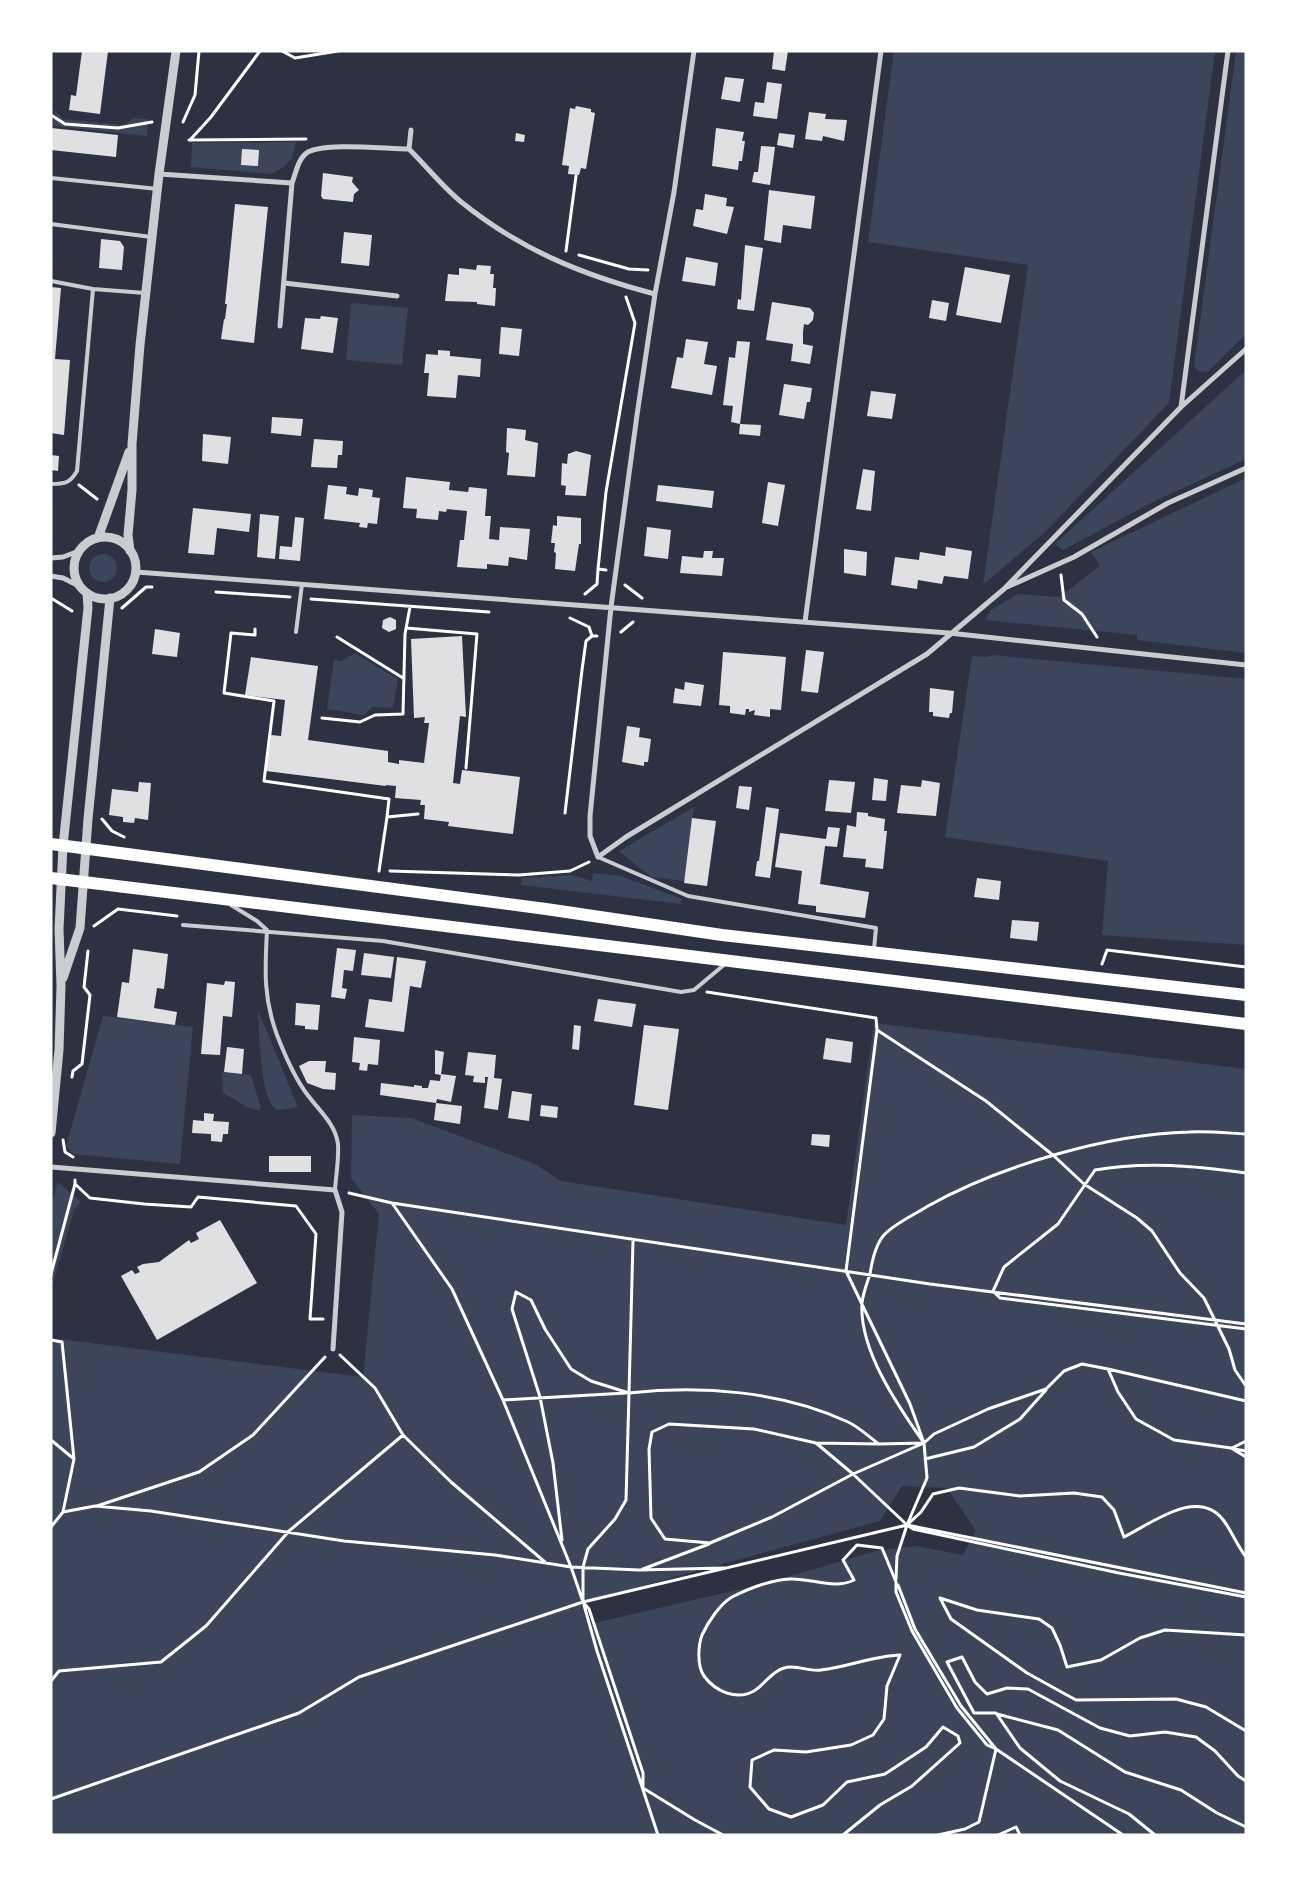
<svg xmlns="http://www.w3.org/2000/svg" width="1297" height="1886" viewBox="0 0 1297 1886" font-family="Overpass,sans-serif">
<rect width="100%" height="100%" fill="#2d3142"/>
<path fill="#3c4559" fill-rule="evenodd" d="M894,51H1215L1169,403L1045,532L983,585L1028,265L868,242Z
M1236,51H1246V334L1209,371C1202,373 1198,372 1194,366Z
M55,110L63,119L124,125L134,118L148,119L147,136L53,126Z
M296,142L292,158L284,167L271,174L191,167L192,143Z
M351,303L408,308L402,365L346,360Z
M1246,370V459L1151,503L1063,550L1055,544Z
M1246,478V653L1137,640V635L985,620L991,610L1018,594L1059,597L1100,566L1091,552Z
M89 568a14 14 0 1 1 28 0a14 14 0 1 1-28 0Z
M355,653L398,679L393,708L372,707L364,715L327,709L334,660L341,661Z
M992,655L1246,679V945L1102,935L1108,861L945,837L972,656L988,657Z
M694,807L684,881L651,877L619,851Z
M593,873L621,876L682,899L681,904L521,885L522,878L572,875L592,881Z
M258,1010L298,1107L278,1110C260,1106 259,1027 258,1010Z
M103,1016L193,1027L180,1164L73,1154L66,1146Z
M874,1023L1246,1069V1835H51V1338L363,1377L379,1214L351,1178L352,1115L411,1118L535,1164L561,1181L846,1225ZM902,1486L947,1488L976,1531L963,1555L916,1546L875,1551L767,1583L590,1624L584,1602L880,1521Z
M222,1072L251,1075L261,1108L259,1111L247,1107L223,1093Z
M58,1182L81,1202L74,1210L51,1290V1204Z"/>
<path fill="#e0e0e3" d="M82,51H108L100,114L69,110L71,95L76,96Z
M774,51H788L785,71L772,69Z
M725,77L744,79L740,102L721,99Z
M767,82L782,84L777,119L753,116L755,102L764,103Z
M576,106L591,109V112L595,113L586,169L581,168L579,175L568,174L569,166L562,165L570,108L575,109Z
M809,112L826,114L825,119L847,120L844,141L823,136L822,141L805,139Z
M51,128L118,135L116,157L51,150Z
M716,128L744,132L742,141H745L742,161H739L738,170L712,166Z
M516,133L525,135L524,142L515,141Z
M779,133L795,135L793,148L777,145Z
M761,146L775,147L770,185L752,182L754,172H758Z
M242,149L259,150L258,166L241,165Z
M323,173L353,177L352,182L359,190L354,194L353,202L323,199L321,196Z
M769,190L815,196L811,229L783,225L781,243L764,240Z
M705,194L727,198L726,206L734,207L727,234L693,226L696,209L703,210Z
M235,204L268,207L254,343L221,339L224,319H225L227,304H225Z
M344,232L372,235L369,266L341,263Z
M101,239L120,241L124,247L122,270L99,268Z
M745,245L763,248L754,311L737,309L738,299L741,300Z
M686,257L718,263L715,286L682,281Z
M477,265L491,266L490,274H494L493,288H496L495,306L477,304V302L445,301L448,274L459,275V268L476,270Z
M965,267L1010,275L1001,323L956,315Z
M51,287L61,288L55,359L70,360L64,435L51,433Z
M932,300L949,303L946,321L929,318Z
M772,302L810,308L814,313L813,320L808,325L804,324L803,332V344L813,346L810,364L791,361L793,344L766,340Z
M321,316L338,318L333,353L301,349L305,318L320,319Z
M501,327L522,329L519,356L499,354Z
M686,339L708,342L704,364L717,366L712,395L671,388L677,357L683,358Z
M737,341L750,342L740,424L731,422L733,406L723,405L729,357L735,358Z
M438,350L450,351V356L481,359L480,377L458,375L456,398L427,396L429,373H424L426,354L438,355Z
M784,384L812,388L810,402H807L804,419L779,415Z
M871,391L896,394L892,419L867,416Z
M272,417L303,419L301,436L271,433Z
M740,424L761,425L760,436L739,434Z
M507,428L526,430L525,440L538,443L535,477L507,475L509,453L506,452Z
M203,434L231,437L228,464L202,461Z
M314,439L343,441L342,455H338L337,468L311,467Z
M576,451L591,455L586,496L565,495L566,486L561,485L562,463L567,464L568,454Z
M51,455L59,456L58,471L51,470Z
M863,469L875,471L871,511L856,509Z
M406,477L450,482L449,490L468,492L469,487L487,489L485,516H491L489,539L499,540L500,527L530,529L527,560L509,557L508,566L487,564V569L457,567L460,540H464L467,511L447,509L446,512L439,511L438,520L416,518L417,509L403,508Z
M768,482L785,485L778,526L762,523Z
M328,485L347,487L346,494L358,496L359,488L373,490L372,497L380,498L377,524L368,523L367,528L359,527L360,523L324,519Z
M658,485L714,491L712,508L656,501Z
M193,508L251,514L249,532L217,528L214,555L188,553Z
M260,514L279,516L275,559L257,557Z
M557,516L581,518V544H579L575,571L555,569L556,553L554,552L555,543H551L553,525L557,526Z
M295,517L304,518L300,561L279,559L280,546L292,547Z
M647,527L671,530L668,559L644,556Z
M946,547L972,551L968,579L944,576L942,584L918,580L917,589L891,585L895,557L919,560L920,552L945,556Z
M844,549L867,552L866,576L844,573Z
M704,551H713L712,558H724L722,576L680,573L682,556L703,558Z
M390,617L396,620V629L389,632L382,628L383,620Z
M155,629L180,633L177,657L152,654Z
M462,636L466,717L460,716L453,783L460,784L462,770L520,777L513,834L448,826L449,822L424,819L425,805H420L421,800L395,798L396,786L386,785V786L266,771L271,735L281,736L285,700L245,695L251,657L318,666L308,740L388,751V762L399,764V760L424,763L429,723H424L425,717L414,718L411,639Z
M806,650L824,652L818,693L801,691Z
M723,652L786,657L781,710L770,709V717L754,715L755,710L749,712V709H746L745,715L730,713V706L719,705Z
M685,682L704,685L701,706L673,703L675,688L684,690Z
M930,688L954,691L952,713H950L949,718L933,716V712H929Z
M627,726L640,728L639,737L651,739L648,762H644V766L622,762Z
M874,778L888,780L886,801L872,800Z
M829,780L855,782L851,813L825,811Z
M922,780L940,783L936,816L897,813L901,785L921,787Z
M139,782L151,783L148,820L135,818L134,823L123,822V817L109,815L112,789L138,792Z
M739,786L752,787L749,810L736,808Z
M766,807L779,809L770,878L755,876L757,861H759Z
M857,812L868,813V816L885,819L884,831H887L883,869L865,867L866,859L843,857L847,825L856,827Z
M692,818L716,821L707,886L684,883Z
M828,827L840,828L837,847L825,846L820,884L869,892L865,918L816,912V906L798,904L802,871L775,867L780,833L826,839Z
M977,878L1001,881L999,900L974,897Z
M1012,920L1039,922L1037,941L1010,938Z
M337,948L356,950L353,971L344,970L342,988L347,989L345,999L331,997Z
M133,949L168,954L164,989L157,988L154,1008L177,1012L175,1025L117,1017L122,982L129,983Z
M364,953L394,957L391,978L361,975Z
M397,957L426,961L421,988L410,986L404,1032L365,1027L369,999L392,1002Z
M225,981L235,982L232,1017L223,1016L220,1055L201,1054L207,983L224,985Z
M598,999L636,1004L632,1027L594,1021Z
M296,1003L320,1005L318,1030L305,1029V1026L295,1025Z
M574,1025L581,1026L579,1050L572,1049Z
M644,1025L679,1029L668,1110L634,1105Z
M354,1037L380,1040L378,1065L368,1064L367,1071L359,1070L360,1063L352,1062Z
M826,1038L853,1042L851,1063L823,1059Z
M227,1047L244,1049L242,1074L224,1072Z
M435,1050L444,1052L441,1075L435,1074Z
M468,1052L496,1055L494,1078L502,1079L498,1110L484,1108L488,1077H485V1083L473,1082L474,1076L465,1075Z
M309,1061H326L325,1072L336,1073L335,1090L323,1089L307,1083L299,1066Z
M441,1074L456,1076L451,1102L437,1099L436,1103L462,1106L460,1124L434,1120L436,1103L380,1095L381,1083L414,1087V1085L422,1086V1088H428L430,1080L440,1081Z
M512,1091L532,1094L529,1121L508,1118Z
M541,1105L558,1107L557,1118L540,1116Z
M204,1113L214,1114L213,1121L229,1122L228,1134H223L222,1142L211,1141V1134L192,1133L193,1120L204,1121Z
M812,1134L830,1135L829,1147L811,1145Z
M269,1156H311V1172H269Z
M220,1220L257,1283L157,1340L121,1276L132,1270L135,1274L140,1272L137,1267L143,1264L159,1262L189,1240L191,1243L199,1239L196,1233Z"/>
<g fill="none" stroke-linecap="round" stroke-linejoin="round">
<path stroke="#fff" stroke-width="3" d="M282,51L295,58L338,51
M51,115L65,124L118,128L152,122
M183,122L195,95L199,51
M189,140L306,139
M190,140L211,117L260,51
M566,251L576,176
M579,255L629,269L648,270
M79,485L97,499
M598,569L606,492L635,323L626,297
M1061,575L1064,600L1082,614L1097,637
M625,585L642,598
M216,592L290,597
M585,594L597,584L598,569L606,570
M51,598L72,611
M311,599L489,612
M122,608L146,587H152
M570,618L589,627L592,636H597
M406,628L477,634L466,768
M255,629V635L231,633L224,693L274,701L264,781L389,799L387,817L418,814
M621,632L633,622
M337,637L403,678
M322,718L360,722L375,715L403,714L405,634L410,607
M565,813L582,670L586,641L592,636
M102,819L112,831L124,837
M379,871L387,817
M390,871L519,875L570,871L589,862
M94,926L118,909L177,916
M1102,964L1107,950L1246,967
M707,992L876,1018L877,1030L846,1271L910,1404L924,1443L927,1478L907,1525L897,1556L896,1579
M877,1030L986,1101L1054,1156L1084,1184L1137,1218L1152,1231L1180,1273L1204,1298L1229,1349L1235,1370L1246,1386
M72,1077L73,1071L82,1064L90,995L84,987L88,951
M63,1140L65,1152L73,1157
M1246,1173C1196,1166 1145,1161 1095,1170L1058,1224L1004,1267L993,1291L1000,1298L1246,1329
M75,1180V1184L90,1198L144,1204L191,1207L198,1197L296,1206L316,1234L310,1319H323
M349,1193L392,1203L930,1284L1246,1324
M392,1203L452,1289L503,1400L571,1567L582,1599
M51,1274L75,1184
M51,1340L62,1342L74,1459L63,1512L51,1527
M340,1355L375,1388L403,1435L451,1482L545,1562
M1108,1369L1246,1401
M629,1393L633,1241
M503,1400L626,1393
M51,1440L74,1459
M816,1443L853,1474L906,1524
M879,1444L924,1443L934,1434L988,1409L1046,1389L1064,1371L1082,1364L1108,1369L1118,1392L1136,1419L1174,1440L1231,1448L1246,1457
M1232,1448L1246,1441
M1234,1449L1246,1451
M925,1459L974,1447L1020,1419L1046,1390
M97,1506L199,1472L253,1435L325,1357
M63,1512L95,1506L151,1511L344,1541L495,1555L571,1567L639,1570L724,1568
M562,1540L553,1463L540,1397L512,1309L516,1292L531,1300L545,1329L571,1369L591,1381L629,1393
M1246,1557C1237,1545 1232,1532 1224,1521C1199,1486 1152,1523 1124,1537L1114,1510L1102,1497L1074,1493L1020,1496L959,1488L933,1494L921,1512L907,1525L913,1529L1119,1573L1246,1597
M643,1569L709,1544
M898,1585L915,1629L961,1706L996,1749L1123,1835
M584,1605L597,1651L658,1835
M1246,1635L1165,1630L1140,1638L1101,1660L1067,1667L1060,1645L1052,1628L1039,1619L977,1610L940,1598L951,1619L1027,1673L1076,1700L1176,1699L1206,1707L1246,1731
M51,1681L59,1671L161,1662L206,1626L289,1531L403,1435
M997,1714L1058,1730L1125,1772L1181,1790L1217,1813L1246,1827
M51,1799L299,1713L359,1677L583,1602L907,1525L1246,1593
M723,1835L695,1820L643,1788V1773L589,1609L583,1602V1567L588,1549L615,1519L626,1500L629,1393C700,1385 782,1391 848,1422C859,1427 869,1437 879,1444L816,1443L754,1429L669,1424L652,1432L649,1449L651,1518L665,1539L710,1543L772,1517L853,1474L924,1443C898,1406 859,1350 862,1303C863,1293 867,1283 870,1274C872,1261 875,1245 884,1235C895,1223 914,1215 928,1206C999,1166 1108,1134 1189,1132C1208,1131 1227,1133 1246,1134
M843,1835L880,1805L912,1786L960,1743L958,1736L943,1727L926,1747L885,1774L847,1782L823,1805L791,1817L769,1809L750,1787L752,1760L774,1750L806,1752L851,1745L873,1735L884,1719L887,1686L900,1655C873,1656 848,1667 821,1670C809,1672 796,1664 784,1668C772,1671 764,1685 754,1691C736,1701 715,1691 704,1676C697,1666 698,1646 702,1635C708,1622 720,1604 732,1597C750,1588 771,1580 790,1579C812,1578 834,1590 854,1580L843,1560L857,1545L882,1548L896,1582V1592L912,1631L957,1708L987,1745L996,1749L979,1822L965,1829L938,1835
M998,1835L1016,1827L1020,1835
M1155,1835L1129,1814L1060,1781L1020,1748L996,1713H974L947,1662L962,1657L975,1682L987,1694L1007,1688L1028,1689L1100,1728L1130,1736L1165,1732L1196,1737L1215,1751L1238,1776L1246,1781"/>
<path stroke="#caccd0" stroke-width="4" d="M51,178L158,189
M51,224L151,237
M51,281L93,289L145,293
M51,484C65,484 70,483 77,471L93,289
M296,632L302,584
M598,857L688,896L876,928L874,949
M231,905L257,921L267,930C265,969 263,997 277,1035C284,1053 293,1074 304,1090C316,1108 335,1122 338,1144C339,1159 336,1175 335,1190
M183,925L383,941L681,992L694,990L725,964"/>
<path stroke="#caccd0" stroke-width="5" d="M694,51L674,192L655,294L637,415L611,607L590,816V836L598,857L626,837L927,654L1004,589L1181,407L1246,349
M411,130L409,149C426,166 442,186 460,201C519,249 582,275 655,294
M159,174L292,183L280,326
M292,183C296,173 298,158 308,152C326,142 386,149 409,149
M284,283L397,296
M1181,407L1228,51
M51,558L63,557L79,551
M136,572L949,633L1246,665
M51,576L63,578L79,586
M1007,587L1074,557L1168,503L1246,468
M805,622L881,51
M51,1167L335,1190L342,1212L333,1349"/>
<path stroke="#caccd0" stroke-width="9" d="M74 568a31 31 0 1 1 62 0a31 31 0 1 1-62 0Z
M98,538L129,452
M130,551L128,535L132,490V444L140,345L159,174L176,51
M63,978L80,928L88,819L110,598
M51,1133L59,1050L61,986L59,929L63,846L88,608L87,593"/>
<path stroke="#fff" stroke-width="12" d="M51,844L546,909L722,935L1246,995
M51,878L1246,1024"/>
</g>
<rect width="1297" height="1886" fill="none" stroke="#ffffff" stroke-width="105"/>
</svg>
